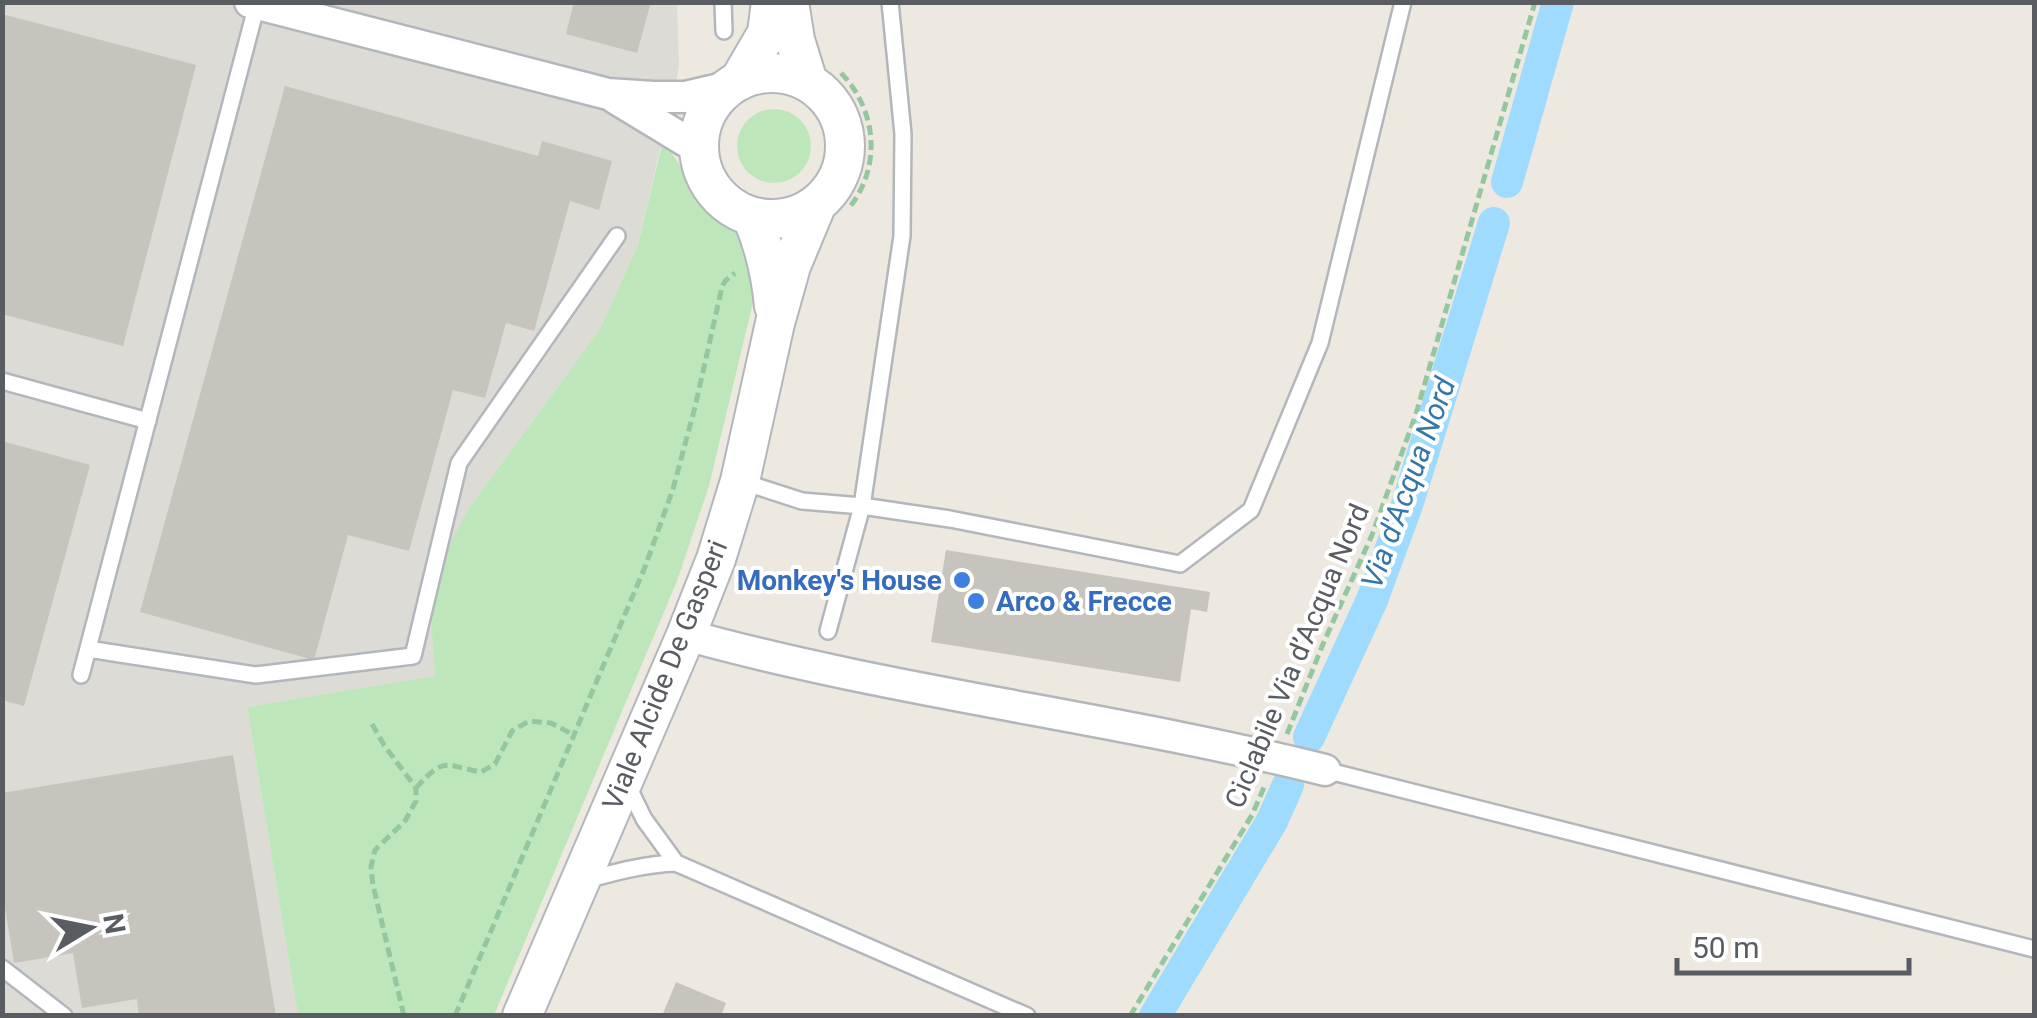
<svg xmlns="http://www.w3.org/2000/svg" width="2037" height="1018" viewBox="0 0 2037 1018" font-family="Roboto,sans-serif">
<rect width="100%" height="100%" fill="#ede9e0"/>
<path fill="#dddbd5" d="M2,3H677L679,67L638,245L600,329L469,508L431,620L435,677L247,707L298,1015H3Z"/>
<path fill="#bee6bb" d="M737 146a37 37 0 1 1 74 0a37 37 0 1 1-74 0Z
M663,140L704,202L734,228L749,251L756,290L709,486L677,581L494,1015H298L247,707L435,676L431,620L441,560L469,508L600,329L638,245Z"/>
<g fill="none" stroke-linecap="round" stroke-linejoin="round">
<path stroke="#9edbff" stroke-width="32" d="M1507,182L1558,2
M1309,737L1372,600L1407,505L1494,223
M1155,1016L1272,821L1288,785"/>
</g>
<path fill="#c7c3bd" d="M574,2H651L637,53L566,34Z
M2,14L196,65L123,346L2,314Z
M285,86L538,156L542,141L612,161L599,210L570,201L534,331L506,323L485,398L453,390L409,551L348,535L314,660L140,612Z
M2,441L90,465L24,706L2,700Z
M946,550L1210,592L1207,612L1191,609L1180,682L931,642Z
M233,755L276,1016H139L137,999L82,1008L73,953L14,963L5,908L2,909V793Z
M676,982L726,1003L721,1016H662Z"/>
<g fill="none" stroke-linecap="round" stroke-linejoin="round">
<g stroke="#b3b7bc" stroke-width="20">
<path id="service" d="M723,2L724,31
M2,381L148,421
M740,481L802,501L862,506L950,519L1180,564L1251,510L1320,343L1403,2
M828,631L862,506L902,236L903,134L890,2
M88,649L256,675L413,656L459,463L617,236
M81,675L257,4
M1325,770L2034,949
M676,863L1027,1016
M586,880C616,872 645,864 676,863L644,819L626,782
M2,968L64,1016"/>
</g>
<g stroke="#b3b7bc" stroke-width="35">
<path id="minor" d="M250,2L608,94L653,97H685L728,87
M615,98L699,149
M686,635C896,693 1113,717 1325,770"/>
</g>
<g stroke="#b3b7bc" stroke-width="42">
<path id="tertiary" d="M789,2L795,40L808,82
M699 146a73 73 0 1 1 146 0a73 73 0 1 1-146 0Z
M739,81L767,33L771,2
M752,217C765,247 771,274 774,306
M522,1016L686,635L716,559L740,481L775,323L791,266L816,206"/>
</g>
<path stroke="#94c79f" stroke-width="5" stroke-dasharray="10 5" stroke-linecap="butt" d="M841,73C877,110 882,167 849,208
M372,724L384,745L416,788V801L405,821L375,850L371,867L373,885L404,1016
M1287,734L1323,644L1372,535L1416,414L1535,2
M416,788C445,756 443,765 481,772L495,764L512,731L529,721L551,723L574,735
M455,1016L645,567L673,489L695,407L722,287L725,281L735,273
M1130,1016L1252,815L1265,785"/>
<use href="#service" stroke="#fff" stroke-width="15"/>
<use href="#minor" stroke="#fff" stroke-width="30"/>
<use href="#tertiary" stroke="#fff" stroke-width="38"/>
</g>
<g fill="#3f7fe0" stroke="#fff" stroke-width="4">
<circle cx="962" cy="580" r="10"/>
<circle cx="976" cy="601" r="10"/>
</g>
<g text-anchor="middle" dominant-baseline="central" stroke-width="8" stroke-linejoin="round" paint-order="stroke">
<g font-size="28" font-weight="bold" fill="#366cbe" stroke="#fff" text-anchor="end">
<text x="942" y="580">Monkey's House</text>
<text x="996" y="601" text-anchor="start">Arco &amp; Frecce</text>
</g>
<g font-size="28" fill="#595d62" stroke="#fff">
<text transform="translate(1297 656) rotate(-67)">Ciclabile Via d’Acqua Nord</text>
<text transform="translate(665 675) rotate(-68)">Viale Alcide De Gasperi</text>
</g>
<g font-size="30" font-style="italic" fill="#3677ab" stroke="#fff">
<text transform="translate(1408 483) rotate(-70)">Via d'Acqua Nord</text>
</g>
</g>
<rect width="2037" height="1018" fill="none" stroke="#595d62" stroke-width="10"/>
<g transform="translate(90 928) rotate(80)" stroke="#ffffff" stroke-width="8" paint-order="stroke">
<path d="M0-8L18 38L0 25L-18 38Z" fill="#595d62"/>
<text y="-15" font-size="28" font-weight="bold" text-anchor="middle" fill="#595d62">N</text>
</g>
<path d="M1677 958v15h232v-15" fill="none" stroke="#595d62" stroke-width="5"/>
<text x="1692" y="958" font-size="30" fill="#595d62" stroke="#ffffff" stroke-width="8" paint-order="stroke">50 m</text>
</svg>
